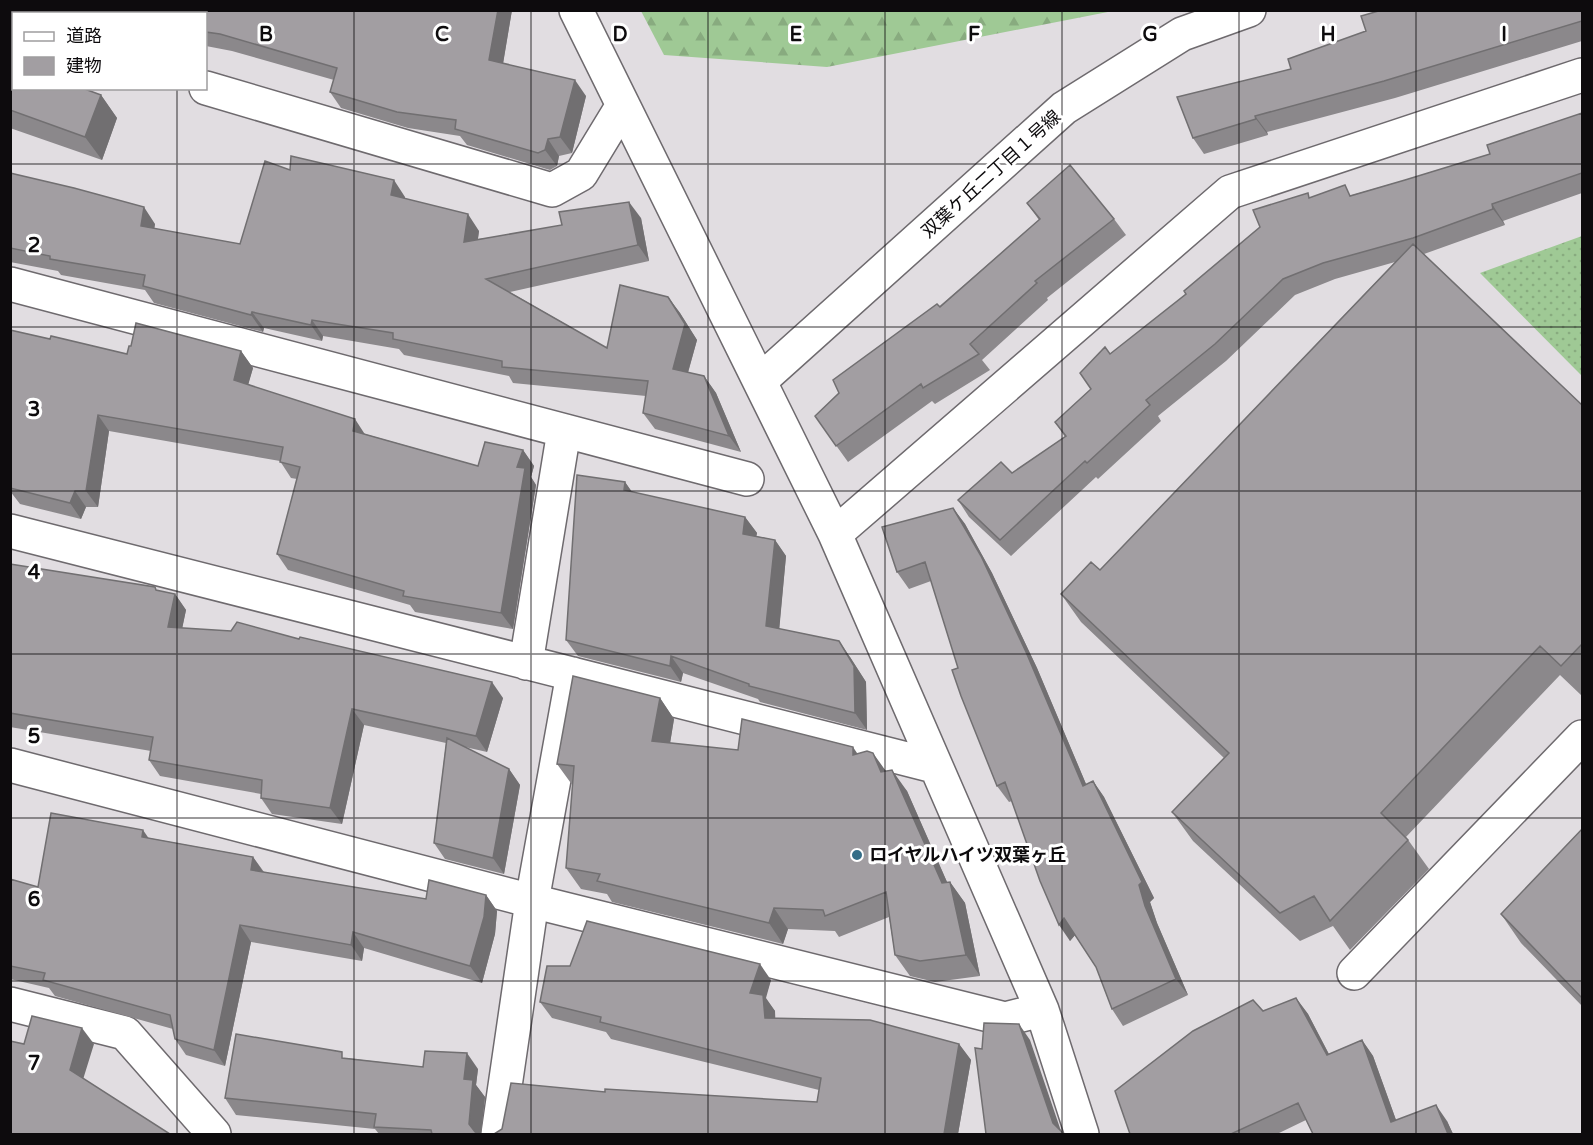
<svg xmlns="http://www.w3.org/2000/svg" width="1593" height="1145" viewBox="0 0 1593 1145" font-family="'Varela Round','Noto Sans JP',sans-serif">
<defs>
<pattern id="grass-dots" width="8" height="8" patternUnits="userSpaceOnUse" patternTransform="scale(1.5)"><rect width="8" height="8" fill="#9fc995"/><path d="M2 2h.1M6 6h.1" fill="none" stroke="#88ab7f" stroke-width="1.8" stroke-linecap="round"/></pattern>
<pattern id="forest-firs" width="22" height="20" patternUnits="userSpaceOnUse" patternTransform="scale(1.5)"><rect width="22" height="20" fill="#9fc995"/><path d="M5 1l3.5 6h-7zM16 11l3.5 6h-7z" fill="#88ab7f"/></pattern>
</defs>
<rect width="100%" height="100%" fill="#e1dde1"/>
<path fill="url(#grass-dots)" d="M1582,236V376L1480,273Z"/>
<path fill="url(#forest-firs)" d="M641,11H1113L827,67L664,55Z"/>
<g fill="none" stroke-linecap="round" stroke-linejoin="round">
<g stroke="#6e6a6e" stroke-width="36">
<path id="minor" d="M576,10L835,534L1042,1010L1082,1134
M10,27L14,18
M206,88L552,190L581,174L623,105
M10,284L747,479
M761,380L1064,108L1182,34L1249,10
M10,531L934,766
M835,534L1230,192L1582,75
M526,663L564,431
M10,765L532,901L1005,1019L1042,1010
M1354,973L1582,737
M10,1004L125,1033L214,1134
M498,1134L532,901L573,674"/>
</g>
<use href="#minor" stroke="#fff" stroke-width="33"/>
</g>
<path fill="#8b888b" d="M61,10H512L503,63L586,96L572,153L559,156L557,166L550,170L467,145L460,136L408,128L341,108L330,92L334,80L232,51L206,46V14H67L66,12Z
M1582,10V41L1395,98L1267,132L1268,135L1204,154L1193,138L1177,97Z
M10,66L101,95L117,118L102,160L10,128Z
M1582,113V193L1503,221L1505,225L1424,254L1582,405V694L1581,695L1560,675L1406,837L1429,869L1350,950L1333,926L1300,941L1193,841L1172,812L1224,758L1081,622L1061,594L1100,570L1395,262L1335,279L1295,295L1226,361L1158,416L1161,421L1098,479L1096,477L1011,556L969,517L958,500L1012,473L1065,437L1055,422L1091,389L1110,354L1352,195L1405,180L1490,154Z
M290,170L405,197V199L479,231L478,239L641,218L649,261L510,292L607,348L668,297L680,313L697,340L688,373L704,376L716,393L741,452L655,429L643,413L646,396L513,383L509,376L404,355L399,349L323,336L322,341L264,328L263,332L154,303L145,290L61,275L58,271L10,262V173L155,224L154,229L240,244Z
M1027,203L1114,219L1126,235L1047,298L1048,300L982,360L990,370L935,404L932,401L848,462L815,416L839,393L1039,220Z
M10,330L50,339L127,354L241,351L253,368L248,384L365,434L478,466L523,450L534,466L531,477L536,485L513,629L415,612L410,605L288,570L277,554L297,479L291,478L280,461L109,431L98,507H86L81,519L20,504L10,491Z
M625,482L632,492L745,517L757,533L756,536L775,540L786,556L779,629L850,657L866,682L867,730L760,702L758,699L683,673L681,682L578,656L566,640Z
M953,508L965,524L992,573L1037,668L1086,784L1093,781L1104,797L1154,898L1150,902L1157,923L1188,995L1123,1026L1112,1009L1096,967L1075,935L1070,941L1012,801L1009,802L997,786L958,668L931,581L909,589L897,572Z
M10,564L175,594L186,610L182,628L503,698L487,752L465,747L509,769L520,785L504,874L445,859L434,843L446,743L364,725L342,824L272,814L261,798V794L160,776L149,760L151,751L10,727Z
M660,698L674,719L670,743L738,750L857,754L886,771L907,791L947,882H950L965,903L980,976L935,982L910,976L895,955L889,917L839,937L835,931L788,929L783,944L612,902L607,894L581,889L566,868L573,786L557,764Z
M1582,829V1006L1521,943L1501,914Z
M149,838L253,857L264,872L426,899L486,895L497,911L495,934L482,983L364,948L362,961L251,942L225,1066L186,1055L175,1039L173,1029L55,996L49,988L10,979V879L38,887Z
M771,980L765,998L775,1011V1018L959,1044L971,1060L958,1134H494L605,1092L817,1102L819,1090L611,1039L606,1032L552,1018L540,1002Z
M1296,998L1308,1014L1329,1054L1362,1040L1373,1056L1396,1120L1447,1121L1453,1134H1313L1306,1120L1277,1134H1130L1263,1011Z
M346,1058L423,1067L478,1069L476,1085L485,1097L481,1134H379L375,1129L236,1115L225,1098Z"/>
<path fill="#716f71" d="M498,10H512L501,76L489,60Z
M575,80L586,96L572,153L560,137Z
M101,95L117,118L102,160L85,137Z
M1255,116L1267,132L1268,135L1256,119Z
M548,139L559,156L557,166L545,150Z
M394,180L405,197L403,212L391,195Z
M629,202L641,218L649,261L638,245Z
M1492,204L1503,221L1505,225L1493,209Z
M144,207L155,224L152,243L141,226Z
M468,214L479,231L475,258L464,242Z
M668,297L680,313L697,340L684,386L673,369Z
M252,312L264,328L263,332L251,315Z
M312,320L323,336L322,341L311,325Z
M241,351L253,368L245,396L234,380Z
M704,376L716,393L741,452L729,436Z
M98,415L109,431L98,507L86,491Z
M355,419L366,436L353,431Z
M523,450L534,466L531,477L536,485L513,629L501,613L517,467Z
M625,482L636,498L624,490Z
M75,491L86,507L81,519L70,503Z
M953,508L965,524L992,573L1037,668L1094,803L1083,786Z
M745,517L757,533L754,550L743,534Z
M775,540L786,556L778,643L766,626Z
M175,594L186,610L179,644L168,627Z
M839,641L850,657L866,682L867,730L855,713Z
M671,656L683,673L681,682L670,666Z
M492,682L503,698L487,752L476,736Z
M660,698L674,719L667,762L652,741Z
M352,709L364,725L342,824L330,808Z
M853,747L867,768L853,755Z
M873,753L888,774L881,772Z
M509,769L520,785L504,874L493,858Z
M892,770L907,791L954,898L950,882L965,903L980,976L966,955L942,883Z
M1093,781L1104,797L1154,898L1150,902L1157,923L1188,995L1176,979Z
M143,830L154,846L142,837Z
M253,857L264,873L251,870Z
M486,895L497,911L495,934L482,983L470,966Z
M774,908L788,929L783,944L769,923Z
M1064,918L1076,934L1070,941L1059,925Z
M240,925L251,942L225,1066L214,1050Z
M353,932L364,948L362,961L351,945Z
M760,964L771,980L766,998L775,1011L776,1035L765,1018L750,993Z
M1296,998L1308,1014L1338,1072L1327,1055Z
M1019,1024L1030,1040L1062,1134L1053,1123Z
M82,1028L94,1044L81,1086L70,1070Z
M1362,1040L1373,1056L1401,1134L1391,1122Z
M959,1044L971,1060L958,1134H944Z
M467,1053L478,1069L476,1085L485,1097L481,1134H476L469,1124L464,1079Z
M1436,1105L1447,1121L1453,1134H1448Z"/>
<path fill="#a29ea2" stroke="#716f71" stroke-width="1.5" d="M68,10H498L489,60L575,80L560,137L548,139L545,150L538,153L455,129L456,120L397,112L330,92L337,68L220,34L206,32V14H78Z
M1382,10H1582V21L1384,81L1255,116L1256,119L1193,138L1177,97L1291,69L1288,59L1366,31L1361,16Z
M10,66L14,67V88H82L101,95L85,137L10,110Z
M1582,113V173L1492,204L1493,209L1413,238L1323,263L1283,279L1215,344L1146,400L1150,405L1087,463L1085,461L1000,540L958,500L1001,462L1012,473L1066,436L1055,422L1091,389L1080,373L1105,347L1110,354L1186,294L1184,291L1260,227L1253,210L1308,193L1309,198L1345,185L1350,196L1405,180L1490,154L1487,145Z
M291,156L394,180L391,195L468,214L464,242L562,225L559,212L629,202L638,245L486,279L607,348L620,285L668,297L685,324L673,369L704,376L729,436L643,413L648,381L502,367V361L393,339V333L312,320L311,325L252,312L251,315L143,286L145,275L50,259V256L10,248V173L74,188L144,207L141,226L240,244L265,161L290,170Z
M1070,165L1114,219L1035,281L1037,283L970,344L979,354L923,388L921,384L836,446L815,416L839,393L833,380L937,304L940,307L1040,219L1027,203Z
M1413,244L1582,405V644L1561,666L1540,646L1381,813L1408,840L1330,921L1314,896L1280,913L1172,812L1229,753L1061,594L1091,562L1100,570Z
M136,323L241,351L234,380L355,419L353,431L478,466L485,442L523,450L517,467L525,468L501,613L403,596L404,591L277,554L300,467L280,462L283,447L98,415L86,491H75L70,503L10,488V330L50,339L51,336L127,354L129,346H131Z
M577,475L625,482L624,490L745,517L743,534L775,540L766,626L839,641L854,666L855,713L749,686V684L671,656L670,666L566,640Z
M953,508L981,556L1026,652L1083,786L1093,781L1142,882L1139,885L1145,906L1176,979L1112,1009L1096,967L1064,918L1059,925L1040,881L1005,782L997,786L961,696L952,670L958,668L925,562L897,572L882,527Z
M10,564L155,587L156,590L175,594L168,627L231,631L237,622L299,639L300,637L492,682L476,736L352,709L330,808L261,798L262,780L149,760L153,737L10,713Z
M573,676L660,698L652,741L738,750L742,719L853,747V755L867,751L873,753L881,772L892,770L942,883L950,882L966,955L920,961L895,955L886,892L825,916L823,910L774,908L769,923L597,881L600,874L566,868L574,766L557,764Z
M447,738L509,769L493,858L434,843Z
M51,813L143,830L142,837L253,857L251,870L426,899L429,880L486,895L484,917L470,966L353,932L351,945L240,925L214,1050L175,1039L170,1015L43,980L45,973L10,966V879L38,887Z
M1582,829V998L1501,914Z
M587,921L760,964L750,993L763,995L765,1018L870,1020L959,1044L944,1134H494L502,1129L511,1083L605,1092V1089L817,1102L821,1078L600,1022L601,1017L540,1002L547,966H570Z
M1296,998L1327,1055L1362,1040L1391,1122L1436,1105L1448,1134H1313L1298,1103L1231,1134H1130L1115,1091L1193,1031L1253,1000L1263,1011Z
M32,1016L82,1028L70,1070L170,1134H10V1041L24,1044Z
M984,1023L1019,1024L1053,1123L1064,1134H986L975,1048L982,1049Z
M236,1034L342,1052V1058L423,1067L425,1051L467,1053L464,1079L473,1080L469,1124L475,1132L480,1134H432L431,1130L374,1127L376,1114L225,1098Z"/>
<path fill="none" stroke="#0d0b0d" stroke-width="1.5" stroke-opacity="0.55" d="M177,10V14M354,10V1134M531,10V1134M708,10V1134M885,10V1134M1062,10V1134M1239,10V1134M1416,10V1134M177,88V1134M10,164H1582M10,327H1582M10,491H1582M10,654H1582M10,818H1582M10,981H1582"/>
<circle fill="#346d87" stroke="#fff" stroke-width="2" cx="857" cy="855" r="6"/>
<g text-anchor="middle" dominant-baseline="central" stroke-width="6" stroke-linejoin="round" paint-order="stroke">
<g font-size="18" fill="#0d0b0d" stroke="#fff">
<text transform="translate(991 174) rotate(-42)">双葉ケ丘二丁目１号線</text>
</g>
<g font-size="18" font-weight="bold" fill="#0d0b0d" stroke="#fff" text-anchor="start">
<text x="869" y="855">ロイヤルハイツ双葉ヶ丘</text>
</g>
</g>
<g font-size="20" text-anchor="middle" font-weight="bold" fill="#0d0b0d" stroke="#fff" stroke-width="6" stroke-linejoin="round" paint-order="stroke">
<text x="266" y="41">B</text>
<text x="442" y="41">C</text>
<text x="620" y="41">D</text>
<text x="796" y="41">E</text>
<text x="974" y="41">F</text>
<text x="1150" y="41">G</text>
<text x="1328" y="41">H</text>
<text x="1504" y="41">I</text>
<text x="34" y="252">2</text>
<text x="34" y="416">3</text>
<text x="34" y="579">4</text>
<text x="34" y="743">5</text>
<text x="34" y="906">6</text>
<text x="34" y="1070">7</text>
</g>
<rect width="1593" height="1145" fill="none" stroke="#0d0b0d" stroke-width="24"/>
<rect x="12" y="12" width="195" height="78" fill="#ffffff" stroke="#9e9d9e" stroke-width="1.5"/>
<rect x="24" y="32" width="30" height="9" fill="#ffffff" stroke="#9e9d9e" stroke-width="1.5"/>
<text x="66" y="42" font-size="18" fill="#0d0b0d">道路</text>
<rect x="24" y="57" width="30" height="18" fill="#a29ea2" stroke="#9e9d9e" stroke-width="1.5"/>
<text x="66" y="72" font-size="18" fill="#0d0b0d">建物</text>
</svg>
